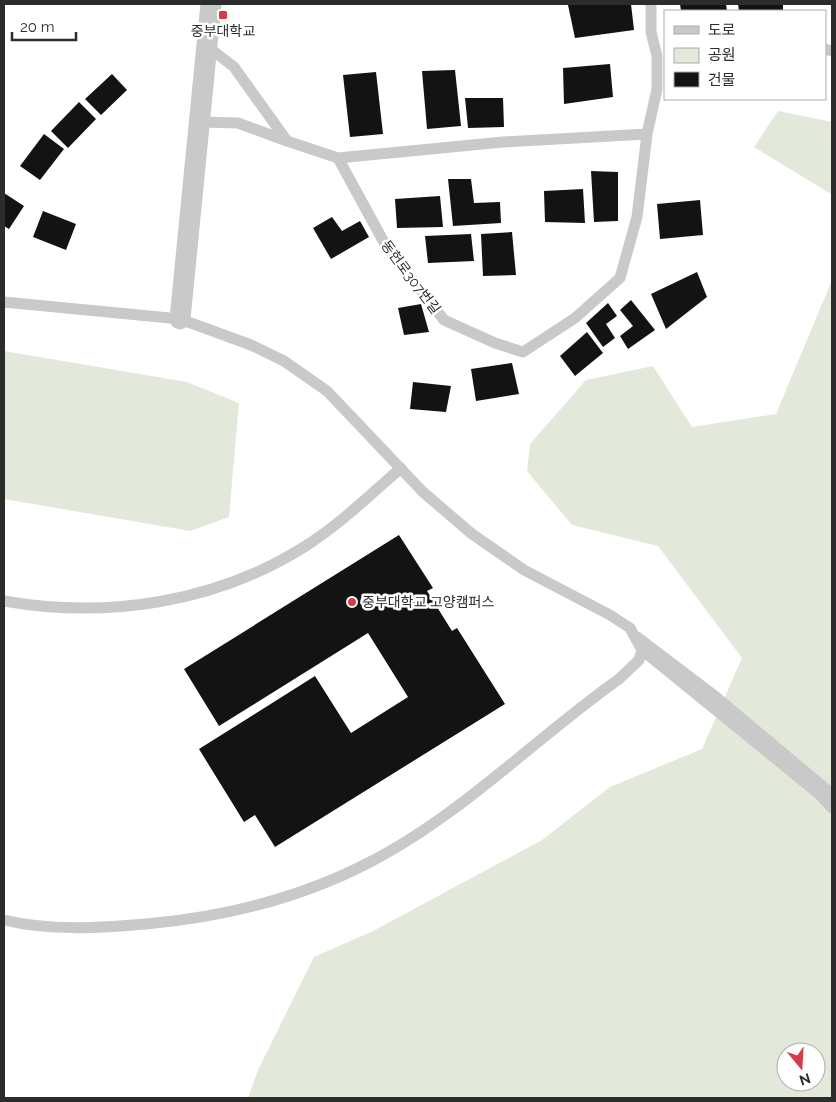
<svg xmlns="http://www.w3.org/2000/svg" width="836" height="1102" viewBox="0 0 836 1102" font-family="Raleway,'Noto Sans KR',sans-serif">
<rect width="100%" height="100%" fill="#fff"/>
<path fill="#e3e9da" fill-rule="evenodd" d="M778,111L832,122V248L831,194L754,147Z
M832,280V1098H248L258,1070L314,957L373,931L542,840L610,787L702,749L742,658L658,546L572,525L527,471L530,444L586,380L653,366L692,427L776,414ZM786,1052H816V1082H786Z
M4,351L187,382L239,403L229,517L190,531L4,499Z"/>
<path fill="#131313" d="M575,4H631L634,30L575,38L568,5Z
M680,4H726L727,11H681Z
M738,4H783V11H739Z
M610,64L613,97L564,104L563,68Z
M455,70L461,126L427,129L422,71Z
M376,72L383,134L350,137L343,75Z
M112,74L127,90L101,115L85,99Z
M465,98H503L504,127L468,128Z
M79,102L96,119L68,148L51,131Z
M44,134L64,149L40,180L20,166Z
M591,171L618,172V221L594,222Z
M448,179H471L474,203L500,202L501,223L453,226Z
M583,189L585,223L545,222L544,191Z
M4,193L24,206L9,229L4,226Z
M440,196L443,227L397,228L395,199Z
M700,200L703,235L660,239L657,204Z
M43,211L76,224L66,250L33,237Z
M332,217L342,231L360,221L369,237L331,259L313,228Z
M512,232L516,275L483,276L481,234Z
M471,234L474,261L428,263L425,236Z
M697,272L707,297L666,329L651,294Z
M631,300L655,330L628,349L620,336L633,326L620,310Z
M608,303L617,316L606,324L615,338L603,347L586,323Z
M421,304L429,332L404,335L398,308Z
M587,332L603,353L575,376L560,356Z
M512,363L519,394L476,401L471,369Z
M413,382L451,386L446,412L410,409Z
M399,535L433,588L427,591L452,631L457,628L505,704L275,847L255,815L244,822L199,749L315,676L351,733L408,697L368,633L219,726L184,669Z"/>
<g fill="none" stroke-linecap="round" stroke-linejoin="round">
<path stroke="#c9c9c9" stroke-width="11" d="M825,49L832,51
M199,122L238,123L287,141L234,67L207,46
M287,141L338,158L386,246L444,320L495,343L523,352L575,318L620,278L637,217L647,134L657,89V56L651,32V4
M338,158L503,142L647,134
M4,302L180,319L251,345L284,361L327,391L423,492L472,534L524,570L610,615L630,628L642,650L639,660L619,679C537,737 460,816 370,862C301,898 224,917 146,924C100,928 49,931 4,920
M4,601C106,619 215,603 304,547C339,525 370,495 401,468
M637,637L716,697L832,794
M642,650L819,794L832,808"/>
<path stroke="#c9c9c9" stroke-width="21" d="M180,319L211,4"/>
</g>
<g fill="#d73b4a" stroke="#fff" stroke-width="2">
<rect x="218" y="10" width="10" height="10" rx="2.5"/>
<circle cx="352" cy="602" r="5"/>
</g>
<g text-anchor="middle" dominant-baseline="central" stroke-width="5" stroke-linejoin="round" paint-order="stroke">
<g font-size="14" fill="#2c2c2c" stroke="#fff">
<text x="223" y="31">중부대학교</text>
<text x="362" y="602" text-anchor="start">중부대학교 고양캠퍼스</text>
</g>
<g font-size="14" fill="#2c2c2c" stroke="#fff">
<text transform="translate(411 277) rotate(53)">동헌로307번길</text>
</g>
</g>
<rect width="836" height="1102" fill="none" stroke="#2c2c2c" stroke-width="10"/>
<rect x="664" y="10" width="162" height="90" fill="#ffffff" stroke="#ababab"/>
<rect x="674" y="26" width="25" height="8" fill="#c9c9c9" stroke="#ababab"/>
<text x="708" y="35" font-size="15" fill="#2c2c2c">도로</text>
<rect x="674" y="48" width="25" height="15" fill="#e3e9da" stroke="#ababab"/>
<text x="708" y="60" font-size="15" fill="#2c2c2c">공원</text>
<rect x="674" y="72" width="25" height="15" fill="#131313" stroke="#ababab"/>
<text x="708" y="85" font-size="15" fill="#2c2c2c">건물</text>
<g transform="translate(801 1067) rotate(162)"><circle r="24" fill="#ffffff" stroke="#ababab"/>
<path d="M0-4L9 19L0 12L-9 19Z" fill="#d73b4a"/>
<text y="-8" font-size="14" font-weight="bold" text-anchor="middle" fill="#2c2c2c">N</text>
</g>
<path d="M12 32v8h64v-8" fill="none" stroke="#2c2c2c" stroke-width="2.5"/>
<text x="20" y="32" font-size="15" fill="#2c2c2c" stroke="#ffffff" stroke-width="4" paint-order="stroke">20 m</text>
</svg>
